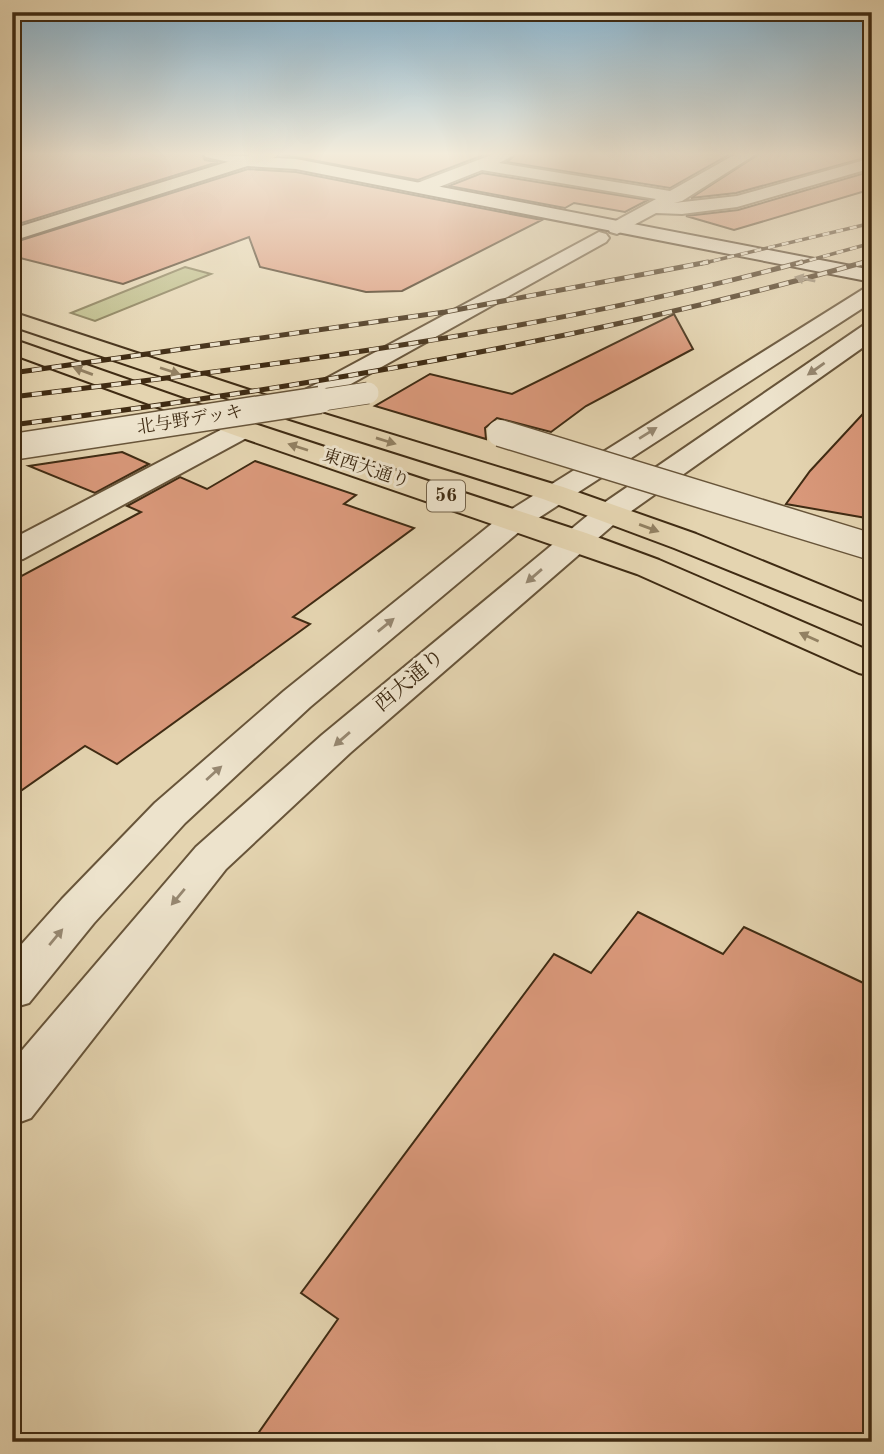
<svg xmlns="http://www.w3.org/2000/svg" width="884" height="1454" viewBox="0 0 884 1454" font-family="'Old Standard TT','Noto Serif JP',serif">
<rect width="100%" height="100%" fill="#e4d4b0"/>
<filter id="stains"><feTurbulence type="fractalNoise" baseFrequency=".00286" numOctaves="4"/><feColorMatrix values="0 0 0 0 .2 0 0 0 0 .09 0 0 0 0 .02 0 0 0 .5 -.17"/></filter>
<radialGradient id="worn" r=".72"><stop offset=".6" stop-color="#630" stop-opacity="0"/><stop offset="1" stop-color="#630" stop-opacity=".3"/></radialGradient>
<path fill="#bbbb86" stroke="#7d734c" stroke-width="2" d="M185,267L211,274L95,321L71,313Z"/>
<path fill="#d9987a" stroke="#3f2b13" stroke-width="2" d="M12,154H202L205,160L218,162L12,226Z
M280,154H486L418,180Z
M516,154H730L670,188L507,162Z
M759,154H872V156L736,193L691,198Z
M248,169L296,172L542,220L402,291L366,292L260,267L249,237L123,284L12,256V243Z
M872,171V189L734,230L686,216L738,210Z
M482,173L648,200L625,212L574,203L565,208L449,186Z
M674,314L693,349L586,406L551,432L497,418L485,428L486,439L375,406L430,374L512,394Z
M872,404V519L786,504L810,471Z
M122,452L149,464L95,493L29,466Z
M255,461L356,495L344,504L414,528L293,617L310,624L117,764L85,746L12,797V581L141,512L127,506L180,477L207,489Z
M638,912L723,954L744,927L872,987V1442H252L338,1319L301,1293L554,954L591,973Z"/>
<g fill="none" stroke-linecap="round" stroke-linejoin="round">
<g stroke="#68553a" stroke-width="4">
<path id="minor" d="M494,154L514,155L499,163L670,191L736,154H756L682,201L674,203L737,196L872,158V168L737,207L682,214L656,213L617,234L610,232L608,228L610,224L656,199L482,170L429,191L423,192L414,187L417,183Z
M599,232L606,234L609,238L606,242L295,415L286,418L277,415L273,410L277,405Z"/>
</g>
<g stroke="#68553a" stroke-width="4">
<path id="tertiary" d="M872,286V302L526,526L310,707L185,823L94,923L29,1003L12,1008V955L62,899L155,803L284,691L504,514L865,288Z
M872,323V341L620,519L350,753L226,869L31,1118L12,1125V1062L196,847L322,735L598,507L864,325Z
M243,421L252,423L256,429L252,435L23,559L12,561V539L234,423Z"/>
</g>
<g stroke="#3f2b13" stroke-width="4">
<path id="secondary" d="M204,154L296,159L872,270V282L296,169L248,166L206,157Z"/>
</g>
<g stroke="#3f2b13" stroke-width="4">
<path id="primary" d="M12,312L295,405L563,487L696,534L872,606V628L674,548L543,499L277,415L12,326Z
M12,339L252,423L586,533L659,560L872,652V676L859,673L637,574L234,435L12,354Z"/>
</g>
<g stroke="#3f2b13" stroke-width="4">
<path id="trunk" d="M253,154H278L276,157L12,241V229Z"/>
</g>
<use href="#minor" fill="#ede3cc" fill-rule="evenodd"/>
<use href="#tertiary" fill="#ede3cc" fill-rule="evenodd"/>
<use href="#secondary" fill="#ede3cc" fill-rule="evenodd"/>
<use href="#primary" fill="#e4d4b0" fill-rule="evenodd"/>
<use href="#trunk" fill="#e4d4b0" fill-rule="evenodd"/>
<g stroke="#3f2b13" stroke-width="3.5">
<path id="rail-far1" d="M700,264L872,223
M796,264L872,243
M859,264L872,260"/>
</g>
<g stroke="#3f2b13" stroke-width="5">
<path id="rail" d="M12,373L445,312L708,262
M12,397C277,365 544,332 802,262
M12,425C300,388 585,341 865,262"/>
</g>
<use href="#rail-far1" stroke="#ede3cc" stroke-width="2.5" stroke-dasharray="7" stroke-linecap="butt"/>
<use href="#rail" stroke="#ede3cc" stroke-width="3.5" stroke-dasharray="10" stroke-linecap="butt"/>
<g stroke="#68553a" stroke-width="23" stroke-linecap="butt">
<path id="pedestrian-bridge-far1" d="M309,402L368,393"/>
</g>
<g stroke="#68553a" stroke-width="29" stroke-linecap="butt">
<path id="pedestrian-bridge" d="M500,433L872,547
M12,447L320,400"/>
</g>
<use href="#pedestrian-bridge-far1" stroke="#ede3cc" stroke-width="21"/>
<use href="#pedestrian-bridge" stroke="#ede3cc" stroke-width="26"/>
</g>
<defs><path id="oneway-solid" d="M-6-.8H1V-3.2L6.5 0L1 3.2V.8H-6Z" transform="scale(1.75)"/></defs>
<g fill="#968770">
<use href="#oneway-solid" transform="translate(805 279) rotate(-169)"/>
<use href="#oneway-solid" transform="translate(816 369) rotate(145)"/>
<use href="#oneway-solid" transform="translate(648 433) rotate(-32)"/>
<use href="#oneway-solid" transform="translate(534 576) rotate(139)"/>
<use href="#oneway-solid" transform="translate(386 625) rotate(-39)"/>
<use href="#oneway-solid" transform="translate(342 739) rotate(139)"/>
<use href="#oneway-solid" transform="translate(214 773) rotate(-42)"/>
<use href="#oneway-solid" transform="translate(178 897) rotate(130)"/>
<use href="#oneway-solid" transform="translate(56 937) rotate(-50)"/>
</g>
<g fill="#928062">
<use href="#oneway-solid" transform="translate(83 371) rotate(-160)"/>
<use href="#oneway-solid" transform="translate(170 371) rotate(18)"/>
<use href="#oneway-solid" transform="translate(386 441) rotate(17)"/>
<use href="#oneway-solid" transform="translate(298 447) rotate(-162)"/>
<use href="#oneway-solid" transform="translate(649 528) rotate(20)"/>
<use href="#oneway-solid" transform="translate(809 637) rotate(-156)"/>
</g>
<linearGradient id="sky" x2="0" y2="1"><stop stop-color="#87b5d2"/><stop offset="0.43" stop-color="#f3ecdb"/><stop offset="1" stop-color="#f3ecdb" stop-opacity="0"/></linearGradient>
<rect width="884" height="358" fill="url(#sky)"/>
<g text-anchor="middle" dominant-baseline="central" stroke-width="6" stroke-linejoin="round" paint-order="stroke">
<g font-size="18" fill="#3f2b13" stroke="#ede3cc">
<text transform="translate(190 420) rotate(-9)">北与野デッキ</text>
<text transform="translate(366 469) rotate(18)">東西大通り</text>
</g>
<rect fill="#ede3cc" stroke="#73624a" stroke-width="2" x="427" y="480.5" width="38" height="31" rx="5"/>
<g font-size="19" font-weight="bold" fill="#3f2b13">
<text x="446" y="496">56</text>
</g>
<g font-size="21" fill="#3f2b13" stroke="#ede3cc">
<text transform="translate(410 681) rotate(-40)">西大通り</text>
</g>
</g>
<rect width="884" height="1454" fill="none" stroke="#e4d4b0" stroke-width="42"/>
<rect x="14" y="14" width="856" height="1426" fill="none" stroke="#3f2b13" stroke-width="3.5"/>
<rect x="21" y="21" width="842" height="1412" fill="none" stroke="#3f2b13" stroke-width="2"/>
<rect width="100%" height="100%" filter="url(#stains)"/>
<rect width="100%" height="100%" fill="url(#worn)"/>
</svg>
